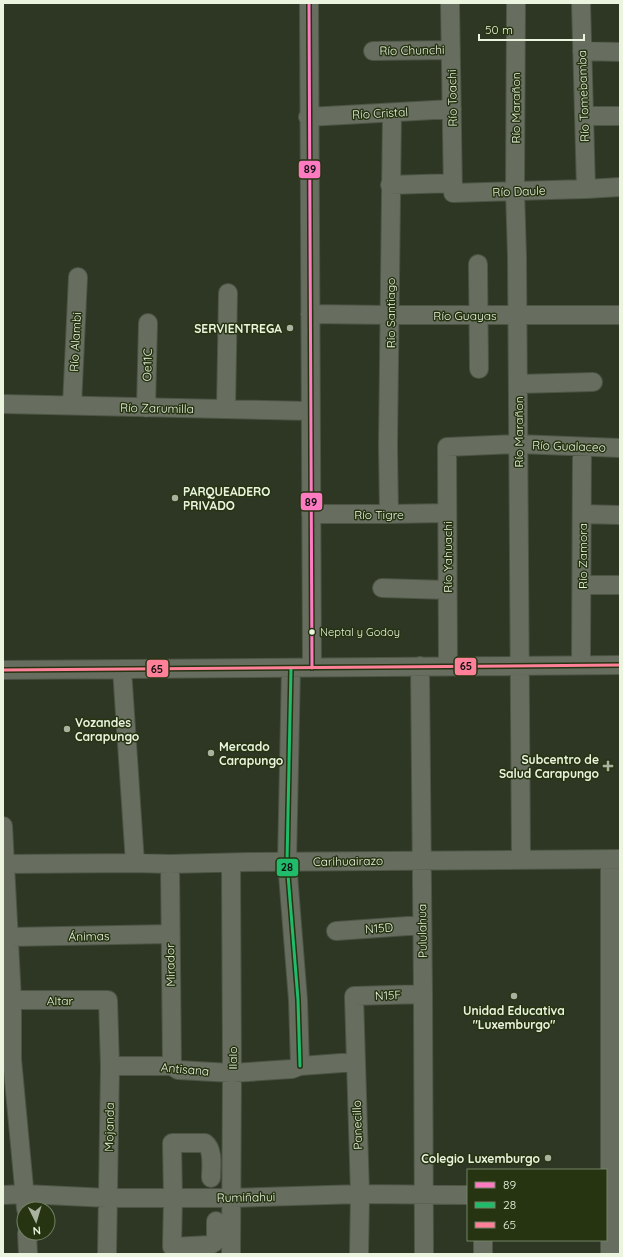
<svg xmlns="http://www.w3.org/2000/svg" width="623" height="1257" viewBox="0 0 623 1257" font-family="Quicksand,sans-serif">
<rect width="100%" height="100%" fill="#2e3724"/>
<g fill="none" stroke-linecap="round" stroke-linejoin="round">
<g stroke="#4c5444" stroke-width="20">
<path id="minor" d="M309,3L312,668
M450,3L453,193L586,189L620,187
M516,3L515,191L517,256L521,860
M581,3L586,189
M373,51L451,50
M582,51L620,52
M584,116H620
M308,117L452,109
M390,185L453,183
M478,264L479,369
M310,314L390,315H620
M518,384L593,382
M3,404L310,411
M72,406L78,277
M146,408L148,323
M226,409L228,293
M311,514H389L447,513
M389,514L388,446L392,113
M582,514L620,515
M582,585H620
M382,588L447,590
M581,665L582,447
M420,666L423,994L424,1254
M448,666L447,447L518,444L620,448
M291,668L287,862L298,1000L300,1066
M122,669L135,863
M3,670L620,665
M3,826L12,1000V1059L26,1209
M610,859V1254
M5,864L135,863L170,864L249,862L620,859
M170,864L172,1066
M336,931L422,925
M9,937L170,934
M12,1000H108L110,1066L107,1254
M110,1066H172L178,1070L232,1073L292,1069L300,1066L355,1062
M211,1178C211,1167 214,1150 205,1143H172L173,1198L172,1247L210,1245L215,1242L216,1237V1221
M3,1195L25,1194L108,1198H231L360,1194L468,1195
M27,1233L28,1254
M483,1240V1254
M231,1254L232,1073L231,863
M359,1254L360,1194L354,996L423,994"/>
</g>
<use href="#minor" stroke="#676e60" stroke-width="18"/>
<g stroke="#263412" stroke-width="6">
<path id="bus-1" d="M309,3L312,668"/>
</g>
<g stroke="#263412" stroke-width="6">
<path id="bus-2" d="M291,668L287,862L298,1000L300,1066"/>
</g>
<g stroke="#263412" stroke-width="6">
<path id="bus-3" d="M3,670L620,665"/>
</g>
<use href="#bus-1" stroke="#fe7ac1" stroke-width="3"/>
<use href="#bus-2" stroke="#20bc6c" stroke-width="3"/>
<use href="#bus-3" stroke="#ff8098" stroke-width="3"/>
</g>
<g fill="#a8b29e" stroke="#263412" stroke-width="1.5">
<circle cx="290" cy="328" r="4"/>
<circle cx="175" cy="498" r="4"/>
<circle cx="67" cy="729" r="4"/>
<circle cx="211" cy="753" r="4"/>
<path d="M606 760h4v4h4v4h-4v4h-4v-4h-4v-4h4z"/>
<circle cx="514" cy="996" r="4"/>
<circle cx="548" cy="1158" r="4"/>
</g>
<circle fill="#eaf4df" stroke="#263412" stroke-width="1.5" cx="312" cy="632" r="3.5"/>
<g text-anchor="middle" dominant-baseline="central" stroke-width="3" stroke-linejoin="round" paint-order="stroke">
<g font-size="11" fill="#eaf4df" stroke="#263412" text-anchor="start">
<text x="320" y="632">Neptal y Godoy</text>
</g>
<g font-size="12" fill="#eaf4df" stroke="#263412">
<text transform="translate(412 50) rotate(-1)">Río Chunchi</text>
<text transform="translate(583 96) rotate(-92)">Río Tomebamba</text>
<text transform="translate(452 98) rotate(-91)">Río Toachi</text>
<text transform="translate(515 108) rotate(-90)">Río Marañon</text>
<text transform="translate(380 113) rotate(-3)">Río Cristal</text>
<text transform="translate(519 191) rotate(-2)">Río Daule</text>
<text transform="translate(390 313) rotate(-90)">Río Santiago</text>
<text x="465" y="315">Río Guayas</text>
<text transform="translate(75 342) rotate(-87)">Río Alambi</text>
<text transform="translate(147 365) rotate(-88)">Oe11C</text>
<text transform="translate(157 408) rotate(1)">Río Zarumilla</text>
<text transform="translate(518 432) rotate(-90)">Río Marañon</text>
<text transform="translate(569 446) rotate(2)">Río Gualaceo</text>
<text x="379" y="514">Río Tigre</text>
<text transform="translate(582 556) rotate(-90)">Río Zamora</text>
<text transform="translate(447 557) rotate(-90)">Río Yahuachi</text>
<text transform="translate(348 861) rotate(-1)">Carihuairazo</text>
<text transform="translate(379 928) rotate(-4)">N15D</text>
<text transform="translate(422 931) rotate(-91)">Pululahua</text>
<text transform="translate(89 936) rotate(-1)">Ánimas</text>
<text transform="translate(170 965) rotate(-91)">Mirador</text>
<text transform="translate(388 995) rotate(-2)">N15F</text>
<text x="60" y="1000">Altar</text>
<text transform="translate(232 1058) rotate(-90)">Ilalo</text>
<text transform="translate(185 1069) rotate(5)">Antisana</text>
<text transform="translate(357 1125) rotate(-92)">Panecillo</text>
<text transform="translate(109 1127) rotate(-89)">Mojanda</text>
<text transform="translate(246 1197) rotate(-1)">Rumiñahui</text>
</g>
<g font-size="12" font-weight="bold" fill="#eaf4df" stroke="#263412" text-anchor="end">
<text x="282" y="328">SERVIENTREGA</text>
<text x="183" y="491" text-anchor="start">PARQUEADERO<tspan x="183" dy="14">PRIVADO</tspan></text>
<text x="75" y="722" text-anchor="start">Vozandes<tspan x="75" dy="14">Carapungo</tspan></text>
<text x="219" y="746" text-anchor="start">Mercado<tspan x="219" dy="14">Carapungo</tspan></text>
<text x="599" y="759">Subcentro de<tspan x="599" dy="14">Salud Carapungo</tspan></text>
<text x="514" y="1010" text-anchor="middle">Unidad Educativa<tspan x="514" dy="14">"Luxemburgo"</tspan></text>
<text x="540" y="1158">Colegio Luxemburgo</text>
</g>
</g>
<g stroke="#263412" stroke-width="1.5">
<rect x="298" y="160" width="23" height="19" rx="4" fill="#fe7ac1"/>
<rect x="300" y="492" width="23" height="19" rx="4" fill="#fe7ac1"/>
<rect x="454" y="657" width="23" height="19" rx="4" fill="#ff8098"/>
<rect x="146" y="659" width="23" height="19" rx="4" fill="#ff8098"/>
<rect x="276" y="858" width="23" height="19" rx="4" fill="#20bc6c"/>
</g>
<g font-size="11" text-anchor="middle" font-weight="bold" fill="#111">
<text x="310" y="173">89</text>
<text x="311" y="506">89</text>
<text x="466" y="670">65</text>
<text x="157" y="673">65</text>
<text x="287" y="871">28</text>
</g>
<rect width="623" height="1257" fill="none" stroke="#eaf4df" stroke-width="8"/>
<rect x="467" y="1169" width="140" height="72" fill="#263412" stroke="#748164"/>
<rect x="475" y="1182" width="20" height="6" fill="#fe7ac1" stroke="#748164"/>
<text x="503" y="1189" font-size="12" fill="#eaf4df">89</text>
<rect x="475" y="1202" width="20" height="6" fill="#20bc6c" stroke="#748164"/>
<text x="503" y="1209" font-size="12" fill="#eaf4df">28</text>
<rect x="475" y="1222" width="20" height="6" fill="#ff8098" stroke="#748164"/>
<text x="503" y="1229" font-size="12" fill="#eaf4df">65</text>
<g transform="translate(36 1221) rotate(175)"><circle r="19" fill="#263412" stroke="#748164"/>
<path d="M0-3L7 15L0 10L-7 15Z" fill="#a8b29e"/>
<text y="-6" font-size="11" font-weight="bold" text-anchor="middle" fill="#eaf4df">N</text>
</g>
<path d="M479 34v6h105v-6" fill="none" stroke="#eaf4df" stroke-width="2"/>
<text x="485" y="34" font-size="12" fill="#eaf4df" stroke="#263412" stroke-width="3" paint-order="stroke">50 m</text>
</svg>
